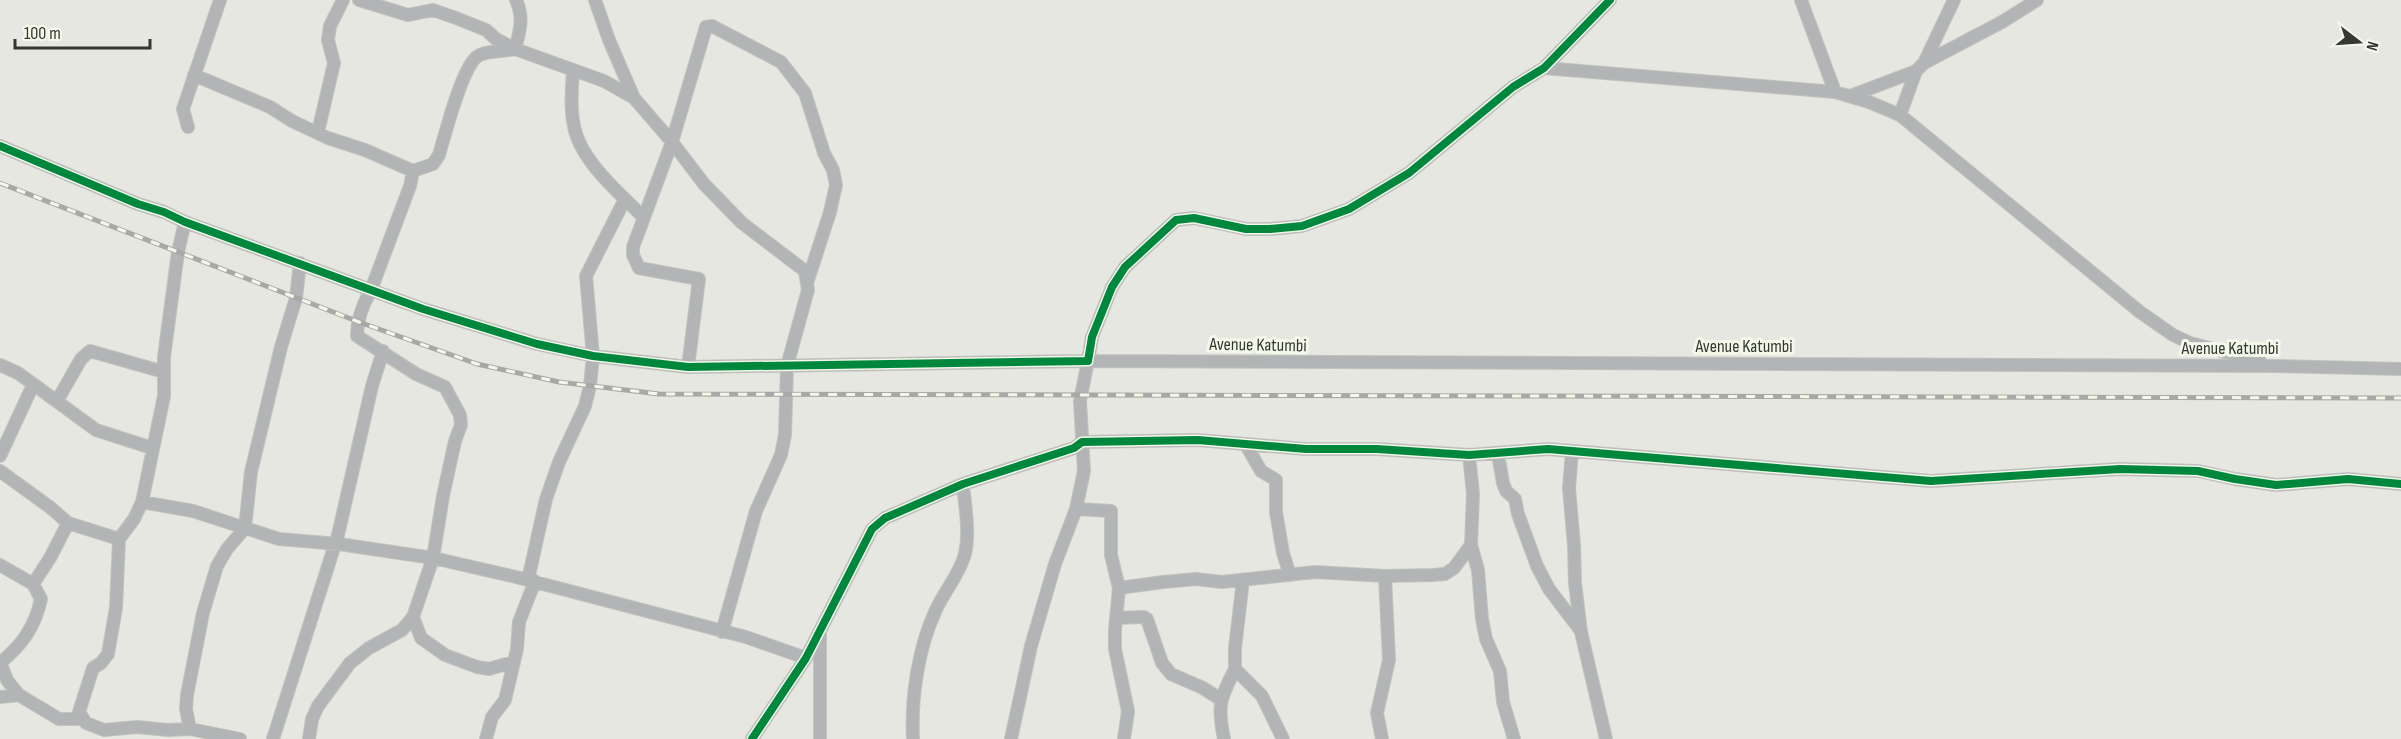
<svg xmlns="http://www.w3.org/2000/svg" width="2401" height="739" viewBox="0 0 2401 739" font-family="'Sofia Sans Condensed',sans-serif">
<rect width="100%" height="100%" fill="#e5e7e0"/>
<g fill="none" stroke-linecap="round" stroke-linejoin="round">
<g stroke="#c1c3be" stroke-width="14">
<path id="minor" d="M359,0L408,15L433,10L456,18L486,30L496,39L515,49L604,81L634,98L672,142L704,184L742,223L805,271L808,290L787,366L785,435L781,455L756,511L722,632
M595,0L609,40L634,98
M1801,0L1835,92
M1924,63L1954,0
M1544,68L1835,92L1869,102L1900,115L2140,312L2173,335L2190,343L2260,361
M573,70C572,89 570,108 574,126C580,161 621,194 644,218
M194,75L270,107L292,121L328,138L365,150L413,171L410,186L371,290C363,304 357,320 357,336L416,374L445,387L460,415L461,425L455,441L443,496L433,558L413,617L402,630L369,648L350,663L318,706L312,719L309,739
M1850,96L1916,71
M1900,115L1916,71L1924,63L2002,22L2037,0
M188,127L183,109L220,0
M318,132L334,63L328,40L330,26L343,0
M0,146L138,204L164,212L185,222L423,309L537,344L593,356L688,367L1088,361L1092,337L1112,287L1125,267L1176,220L1194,218L1246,229H1270L1302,226L1349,209L1409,173L1513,87L1544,68L1610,0
M413,171L433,164L439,155C445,135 462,66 478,56C487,50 504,52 515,49C520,31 524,17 516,0
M0,365L18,373L96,430L152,448
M688,367L699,279L639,268L633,255V247L672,142L706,27L712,26L781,62L805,93L824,153L833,170L836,185L830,212L808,280
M57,401L81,359L90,351L164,372
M1246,445L1261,471L1276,480V512L1283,553L1290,575
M1572,451L1569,488L1574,546L1575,583L1581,632L1606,739
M1498,454L1503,483L1506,491L1515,499L1518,514L1537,566L1549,589L1581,631
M1469,455L1473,494L1471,545L1478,570L1482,619L1486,639L1500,671L1503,702L1514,739
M0,456L33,385
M0,471L51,508L68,523
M142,502L164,396V357L178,252L185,222
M1076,509L1111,511V555L1119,588L1115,630V649L1128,711L1124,739
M119,539L116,608L108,654L101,663L93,668L79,712L86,723L104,730L137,727L168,730L190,729L240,739
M0,565L33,584L50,558L68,523L119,539L134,519L142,502L193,511L279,539L339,544L433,558L516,577L746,637L806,658
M528,580L546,499L559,462L585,406L590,386L593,356L586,276L625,199
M1243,580L1235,648V669L1262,696L1283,739
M1119,588L1163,582L1196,579L1222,582L1315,572L1385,576L1433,575L1445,574L1454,568L1471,545
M413,617L421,638L445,655L477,667L489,669L513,662
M1116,618L1144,617L1147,619L1162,663L1171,674L1203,688L1220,699
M0,662L7,680L19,695
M0,663C22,645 35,627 41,599L33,584
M0,697L19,695L59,719H82
M190,729L186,709L187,695L203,613L217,566L227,549L245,528L251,472L281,347L296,298L300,263
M273,739L338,535L372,386L383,351
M486,739L492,717L505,700L517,649L519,622L535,581
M752,739L806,658L872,529L885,518L963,484L1074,448L1082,442L1198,440L1306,449H1377L1469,455L1548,449L1931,481L2120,469L2198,471L2235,479L2276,485L2348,479L2401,484
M820,739V634
M913,739C911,698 918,649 935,612C944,591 959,576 965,554C970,532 965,507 963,484
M1011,739L1031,646L1055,564L1076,509L1084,471L1080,401L1088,361L2275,366L2401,369
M1224,739C1217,705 1220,699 1235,669
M1382,739L1377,713L1389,660L1385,576"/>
</g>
<use href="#minor" stroke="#b3b4b5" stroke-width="12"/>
<g stroke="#a8a8a6" stroke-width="5">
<path id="rail" d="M0,183L359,322L477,364L559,382L659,394L2401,398"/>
</g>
<use href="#rail" stroke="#f3f8ea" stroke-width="3" stroke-dasharray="9" stroke-linecap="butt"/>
<g stroke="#f3f8ea" stroke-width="11">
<path id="cycleway" d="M0,146L138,204L164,212L185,222L423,309L537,344L593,356L688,367L1088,361L1092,337L1112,287L1125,267L1176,220L1194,218L1246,229H1270L1302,226L1349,209L1409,173L1513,87L1544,68L1610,0
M752,739L806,658L872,529L885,518L963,484L1074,448L1082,442L1198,440L1306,449H1377L1469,455L1548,449L1931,481L2120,469L2198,471L2235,479L2276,485L2348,479L2401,484"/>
</g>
<use href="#cycleway" stroke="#00873e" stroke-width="8"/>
</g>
<g text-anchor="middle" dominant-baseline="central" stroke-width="6" stroke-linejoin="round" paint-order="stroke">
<g font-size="18" fill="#353731" stroke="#f3f8ea">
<text transform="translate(1258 345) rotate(1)">Avenue Katumbi</text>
<text x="1744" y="346">Avenue Katumbi</text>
<text x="2230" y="348">Avenue Katumbi</text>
</g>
</g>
<g transform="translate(2359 42) rotate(107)" stroke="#f3f8ea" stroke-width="4.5" paint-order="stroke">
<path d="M0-4.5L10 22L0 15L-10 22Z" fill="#353731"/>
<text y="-9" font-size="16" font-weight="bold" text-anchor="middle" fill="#353731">N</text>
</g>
<path d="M15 39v9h135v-9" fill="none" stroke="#353731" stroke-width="3"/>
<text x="24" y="39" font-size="18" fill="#353731" stroke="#f3f8ea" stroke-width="4.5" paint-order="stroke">100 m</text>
</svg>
